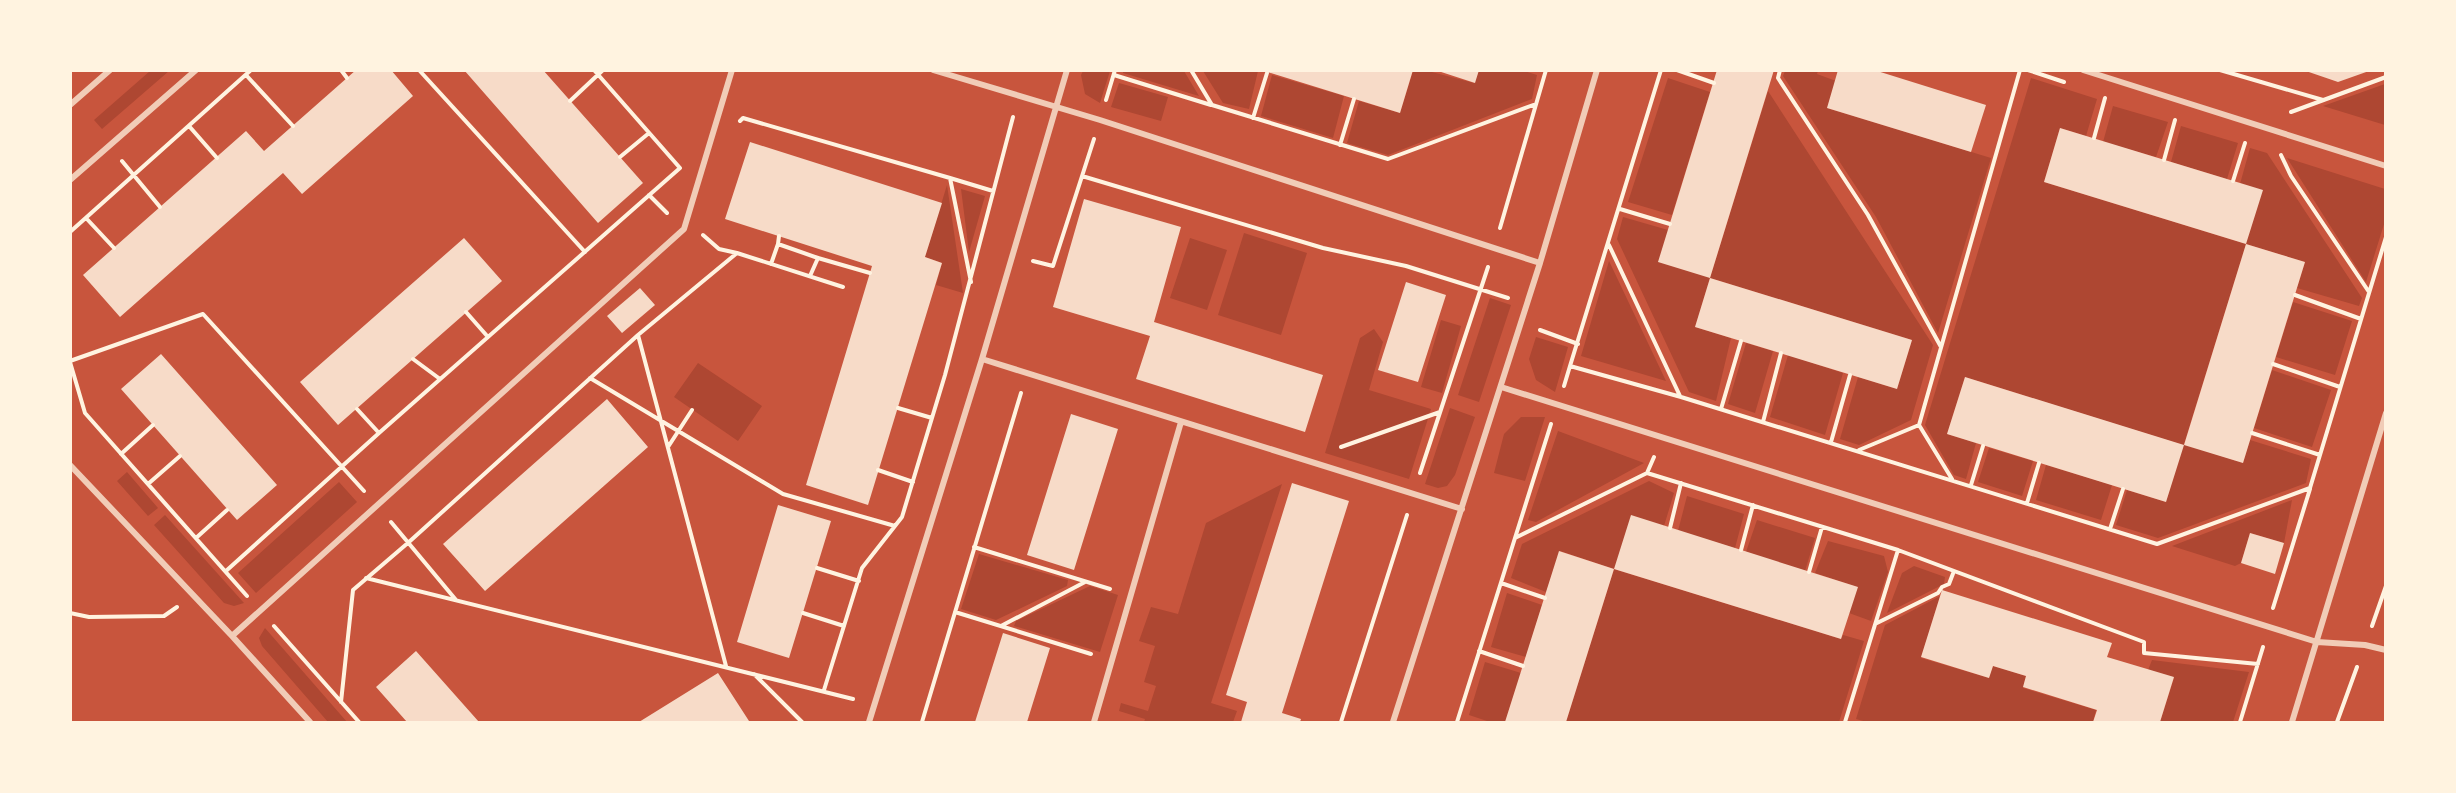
<svg xmlns="http://www.w3.org/2000/svg" width="2456" height="793" viewBox="0 0 2456 793" font-family="'DejaVu Sans',sans-serif">
<rect width="100%" height="100%" fill="#c8553d"/>
<path fill="#ae4732" d="M150,71H169L102,129L94,120Z
M1083,71H1110L1100,103L1085,94L1081,75Z
M1123,71H1184L1199,96L1123,73Z
M1203,71H1258L1249,109L1223,103Z
M1413,71H1428L1474,83L1479,71H1524L1537,75L1532,99L1388,155L1347,143L1359,101L1400,113Z
M1785,71H1818L1817,74L1836,81L1827,108L1991,158L1938,333L1876,217L1783,76Z
M1272,75L1344,96L1333,138L1261,116Z
M1668,78L1710,92L1672,215L1628,202Z
M2031,78L2097,99L2086,136L2060,128L2044,182L2246,244L2240,184L2250,148L2267,153L2362,298L2359,306L2297,288L2305,262L2246,244L2184,444L2243,463L2250,440L2311,459L2306,483L2158,538L2116,525L2127,490L2166,502L2183,445L1965,377L1947,434L1976,443L1966,479L1954,475L1925,425Z
M1119,83L1168,97L1161,121L1111,107Z
M2385,84V125L2323,106Z
M1768,91L1933,345L1911,420L1859,445L1840,439L1858,377L1897,389L1912,340L1710,278L1695,327L1731,338L1716,401L1689,392L1617,239L1623,217L1668,230L1710,278Z
M2113,106L2168,122L2156,157L2103,142Z
M2181,126L2238,143L2227,179L2171,162Z
M2287,158L2385,189V221L2366,282Z
M947,185L963,293L936,285L942,263L925,257Z
M961,189L985,196L969,252Z
M1244,233L1307,253L1281,335L1218,315Z
M1190,238L1227,250L1207,310L1170,298Z
M1609,261L1666,381L1581,356Z
M1490,298L1511,305L1479,402L1458,395Z
M2293,302L2352,321L2335,375L2276,357Z
M1441,320L1461,326L1442,393L1421,387Z
M1374,329L1383,342L1369,390L1431,409L1409,479L1325,453L1360,338Z
M1536,337L1568,347L1555,392L1536,380L1529,359Z
M1746,343L1773,351L1755,413L1728,404Z
M1788,355L1843,373L1825,435L1770,417Z
M698,363L762,406L738,441L674,397Z
M2272,370L2331,390L2312,447L2254,428Z
M1450,408L1475,417L1455,475L1447,486L1438,488L1425,484Z
M1521,417H1545L1525,481L1494,473L1504,434Z
M1558,431L1644,463L1536,522L1528,520Z
M1989,448L2033,461L2022,496L1978,482Z
M2046,465L2112,485L2101,520L2036,500Z
M127,472L158,508L148,516L117,481Z
M1649,481L1674,493L1664,526L1614,569L1841,639L1843,635L1864,641L1839,722H1566L1614,569L1560,551L1546,592L1511,578L1522,544Z
M339,482L357,502L256,593L238,573Z
M1282,484L1211,703L1237,711L1233,722H1144L1145,719L1119,711L1121,703L1148,711L1156,686L1144,682L1155,646L1139,641L1151,607L1178,614L1206,523Z
M1687,496L1744,514L1735,548L1678,531Z
M2292,500L2284,543L2250,533L2241,563L2235,566L2172,546Z
M165,515L244,603L234,606L224,603L154,525Z
M1757,520L1815,538L1805,571L1746,552Z
M1828,541L1884,556L1888,572L1871,621L1849,613L1857,587L1815,573Z
M979,554L1068,580L1067,586L996,620L961,609Z
M1914,566L1945,577L1944,584L1887,613L1902,573Z
M1090,586L1118,595L1100,652L1014,626L1016,621Z
M1507,593L1542,605L1526,657L1491,647Z
M1940,596L1921,658L1989,678L1993,666L2026,676L2023,688L2096,710L2093,722H1867L1856,719L1885,625Z
M265,628L347,722H328L262,646L259,638Z
M2152,660L2249,672L2233,722H2160L2174,678L2148,670Z
M1485,662L1521,673L1505,722H1490L1469,715Z"/>
<path fill="#f7dbc8" d="M356,70H391L413,96L302,194L283,173L120,317L83,275L246,131L264,151Z
M464,70H543L643,183L598,223Z
M1261,70H1413L1400,113Z
M1435,70H1479L1475,83Z
M1717,70H1774L1710,278L1658,262Z
M1838,70H1874L1986,105L1971,152L1827,108Z
M2303,70H2369V71L2338,82Z
M2060,128L2263,190L2246,244L2044,182Z
M750,142L942,203L925,257L942,263L868,505L806,485L872,266L725,219Z
M1084,199L1181,227L1154,322L1323,375L1305,432L1136,379L1150,336L1053,307Z
M464,238L502,281L338,425L300,382Z
M2246,244L2305,262L2243,463L2184,445L2166,502L1947,434L1965,377L2184,445Z
M1710,278L1912,340L1897,389L1695,327Z
M1406,282L1446,295L1418,382L1378,370Z
M640,288L655,305L622,333L607,316Z
M161,354L277,485L237,520L121,389Z
M607,399L648,447L485,591L443,544Z
M1071,414L1118,429L1074,570L1027,555Z
M1292,483L1349,501L1282,713L1301,719L1300,722H1241L1247,702L1226,695Z
M778,505L831,521L789,658L737,642Z
M1631,515L1858,587L1841,639L1614,569L1566,722H1505L1559,551L1614,569Z
M2250,533L2284,543L2275,574L2241,563Z
M1942,590L2112,643L2107,657L2174,677L2160,722H2093L2097,710L2023,687L2026,676L1993,666L1989,678L1921,657Z
M1003,633L1050,648L1027,722H975Z
M416,651L479,722H407L376,687Z
M718,673L749,721L747,722H639Z"/>
<g fill="none" stroke-linecap="round" stroke-linejoin="round">
<path stroke="#fff3e0" stroke-width="4" d="M341,70L347,78
M419,70L585,252
M1191,70L1212,105L1388,159L1536,104
M1677,70L1714,83
M1780,70L1778,78L1868,215L1941,347
M2028,70L2064,82
M2220,70L2323,100
M246,75L293,126
M1114,75L1211,105
M1106,100L1115,70
M570,101L603,70
M2291,112L2386,77
M1253,118L1267,73
M740,121L743,118L950,178L971,282
M189,126L217,158
M2094,138L2105,98
M1340,145L1354,99
M2281,155L2291,176L2369,292
M620,157L649,133
M2164,160L2175,120
M122,161L160,207
M1082,176L1323,248L1406,266L1508,298
M950,178L993,191
M2233,181L2245,143
M649,195L667,213
M1620,209L1670,224
M86,218L114,248
M1500,228L1546,70
M70,232L251,70
M703,235L719,249L737,253L843,287
M778,244L779,236
M1609,245L1680,396
M818,258L870,273
M1033,261L1053,266L1094,139
M771,264L778,244L818,258L810,276
M2295,295L2361,319
M466,312L488,337
M1540,330L1578,344
M638,335L726,666
M413,359L440,379
M70,361L203,314L364,491
M70,362L85,413L247,596
M2273,364L2340,387
M1570,366L1661,70
M590,378L783,494L895,526
M1564,386L1570,366L1681,397L2157,544L2310,488L2386,237
M898,408L932,418
M357,409L379,433
M1721,409L1741,341
M1763,422L1781,353
M2252,433L2320,455
M1831,442L1850,375
M668,447L692,410
M1341,447L1440,412
M1859,450L1919,425
M121,454L153,425
M878,470L913,482
M1420,473L1488,267
M1647,473L1654,457
M1952,479L1919,425L2020,70
M148,484L180,456
M1971,485L1983,446
M2027,503L2039,463
M391,522L456,600
M1670,528L1681,483
M2110,529L2123,489
M196,538L227,510
M1515,538L1551,424
M974,547L1110,589
M1741,550L1753,505
M1898,550L2144,642V653L2258,664
M817,568L859,581
M226,571L379,433L680,168L594,70
M1809,572L1822,527
M366,578L853,699
M1501,583L1545,598
M2273,608L2310,489
M955,612L1091,654
M70,613L89,617L164,616L177,607
M803,613L844,626
M1877,623L1938,593L1942,587L1949,584L1954,571
M274,626L359,722
M1001,626L1085,582
M2372,626L2386,586
M1479,651L1523,666
M754,674L802,722
M824,690L862,568L902,517L945,375L1013,117
M341,702L353,590L409,542L638,335L737,253
M922,722L1021,393
M1341,722L1407,515
M1457,722L1515,538L1647,473L1898,550L1845,722
M2240,722L2263,647
M2337,722L2357,667"/>
<path stroke="#f1ccb7" stroke-width="6" d="M933,70L1100,120L1540,263
M2083,70L2386,166
M70,105L110,70
M70,180L196,70
M982,359L1462,509
M1501,387L2317,642L2365,645L2386,650
M70,465L232,636L310,722
M232,636L684,229L732,70
M869,722L982,359L1067,70
M1094,722L1181,422
M1393,722L1540,263L1597,70
M2292,722L2386,413"/>
</g>
<rect width="2456" height="793" fill="none" stroke="#fff3e0" stroke-width="144"/>
</svg>
